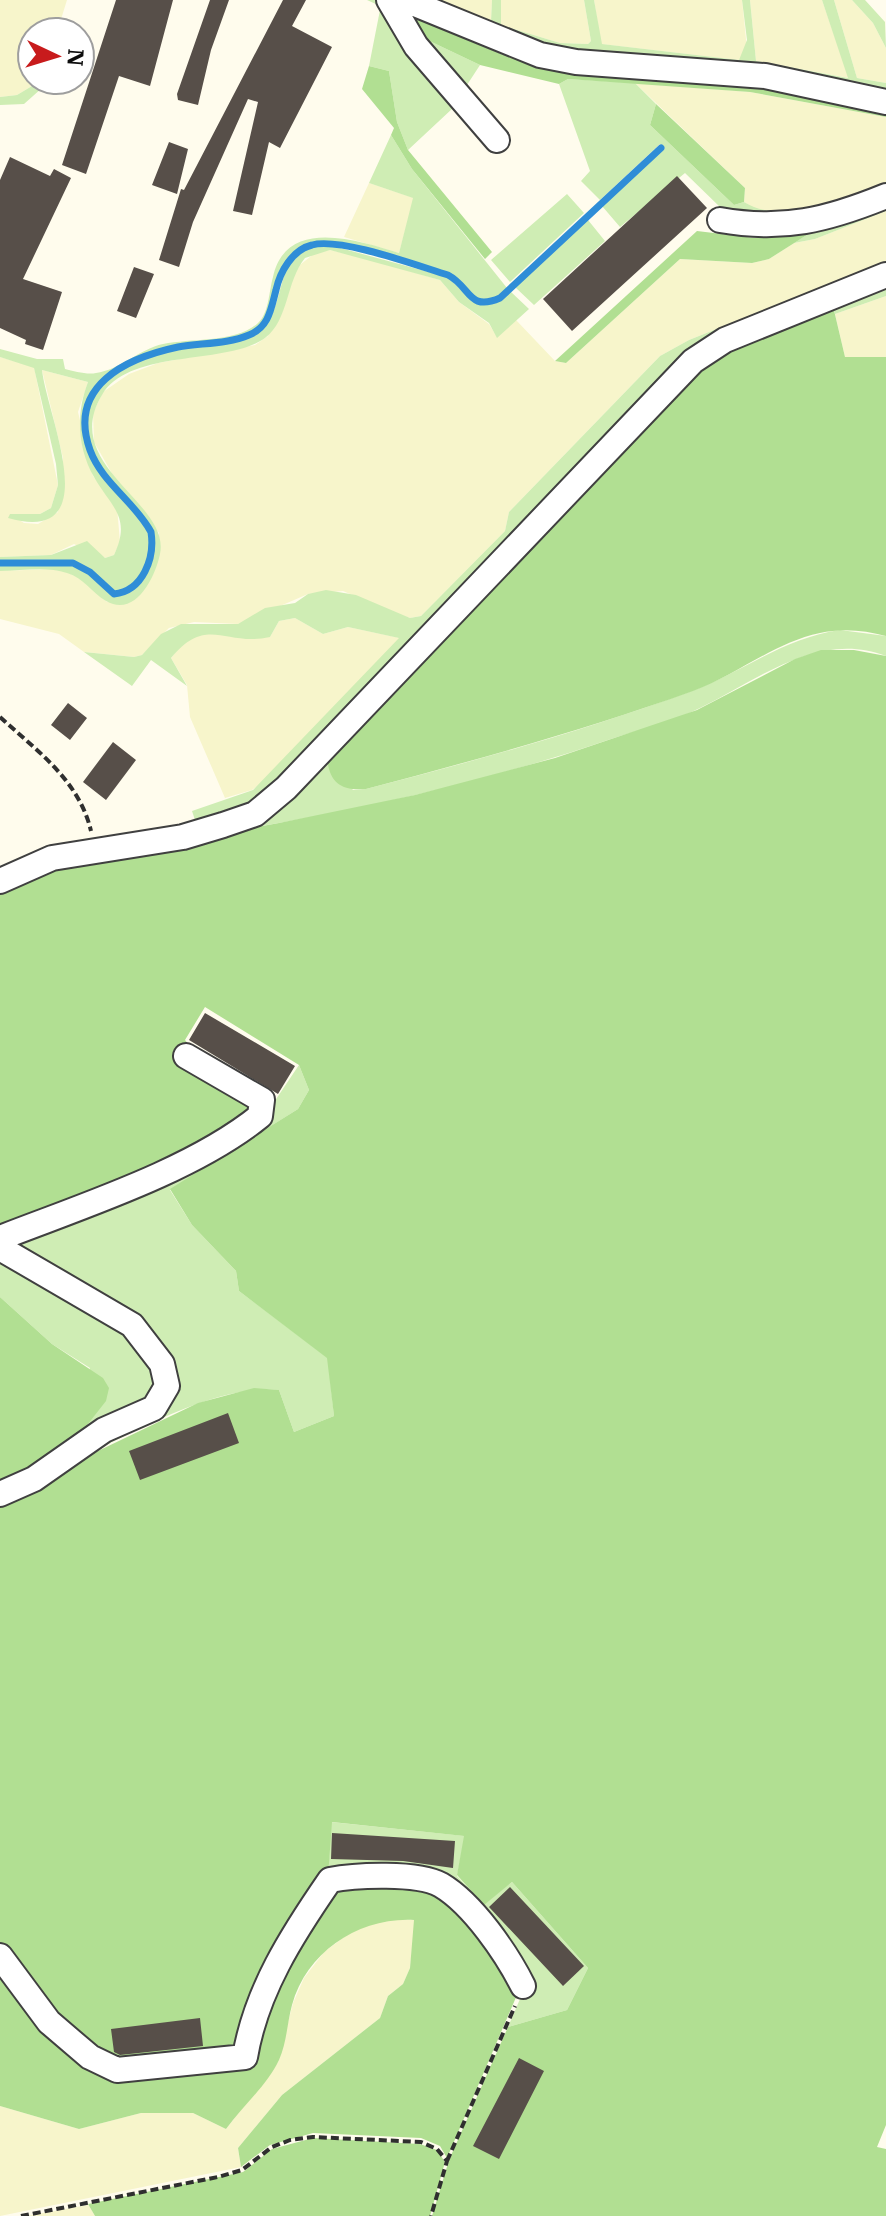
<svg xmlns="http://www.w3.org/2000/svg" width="886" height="2216" viewBox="0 0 886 2216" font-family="'IBM Plex Serif',serif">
<rect width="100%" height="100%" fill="#fffced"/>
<path fill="#f7f5cb" d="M0,0H67L57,32H32V80H42L17,95L0,97Z
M438,0H492L491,21L448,5Z
M501,0H584L591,41L588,44L560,43L501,25Z
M594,0H742L747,49L739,60L601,44Z
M750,0H822L849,78L756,61Z
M834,0H852L873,23L886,48V83L857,78Z
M635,83L750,92L886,117V186L817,208L771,213L756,210L744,202L745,188Z
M369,183L414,198L399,253L344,237Z
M886,211V261L689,340L660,356L509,512L505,531L421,616L410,618L395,613L343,591L308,594L238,624L194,622L169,628L142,655L134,657L84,652L59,634L0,619V571L50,569L66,572L80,578L107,602L144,590L159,533L114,477L94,442L93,413L103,392L129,374L158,363L255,345L268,336L296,268L315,253L330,250L369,259L440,280L459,302L489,324L497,337L516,320L555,361L566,363L680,259L752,263L769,259L794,243L815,239Z
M886,296V357H845L835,314Z
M0,357L34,367L58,485L51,508L40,514H10L24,523L38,524L58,512L63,458L42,370L88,382L78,412L93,476L117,507L120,542L114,555L105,558L74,544L51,555L0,557Z
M295,618L323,634L348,627L400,638L265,780L252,790L225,798L190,717L187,685L171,658L186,639L201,633L270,637L279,621Z
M388,1918L415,1920L410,1968L403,1984L388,1996L380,2018L282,2095L238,2148L241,2167L0,2216V2106L79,2129L141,2113H193L226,2129L278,2062L293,2003L304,1978L324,1952L355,1929Z
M88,2204L95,2216H26L88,2205Z"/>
<path fill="#cfedb4" d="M367,0H379L425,78L452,104L453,108L408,150L397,122L389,71L369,66L380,10L378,5Z
M417,0H438L491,21L492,0H501V25L560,43L588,44L591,41L584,0H594L602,44L739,60L747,40L742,0H750L756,61L848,78L822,0H834L857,78L886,83V94L564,53Z
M852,0H865L885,22L886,48L873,23Z
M419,36L480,65L465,88Z
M568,79L635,83L656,104L650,125L734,205L744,202C764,215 784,209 805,218L722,209L685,173L620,227L602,206L665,148L660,144L600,200L581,181L590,171L559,84Z
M42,80H51L24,104L0,105V97L17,95Z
M391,135L412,169L507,288L499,297L480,302C470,295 465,284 455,277C436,265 328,236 308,244C297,249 288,259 282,269C272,289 275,321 252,332C231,343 202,341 180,345C126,355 65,385 88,450C100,484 133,502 149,533C153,557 142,589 114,592L91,570L74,561L0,562V557L51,555L87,541L105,558L114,555C132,517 111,507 94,477C77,447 76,413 88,382L42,370C47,416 108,546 8,518L10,514H40L51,508L58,485L56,464L34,368L0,357V349L37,359H63L65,369C74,371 87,375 96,373C119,370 140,349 163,344C191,338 236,343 258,323C269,313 269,291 273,277C286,216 359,241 399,253L413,198L369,183Z
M567,194L584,213L510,282L491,260Z
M886,204V211L815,239L794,243L810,233Z
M588,220L605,241L534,305L515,287Z
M333,246L447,277L479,305L500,300L510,291L529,309L497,338L489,323L459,302L440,280L330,250L305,258C286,281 289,320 265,338C227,366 130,348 102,395C59,466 171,502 160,554C155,578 135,618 106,601C91,592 84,578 67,573C46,566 22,571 0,571V565H73L89,573L114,595C144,593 156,559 153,532C136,502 104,483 91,449C68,386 129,358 180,349C204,344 237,347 257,333C293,308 266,241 333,246Z
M886,261V266L720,337L289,773L247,806L197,826L192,811L253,790L399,638L348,627L323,634L295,618L279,621L270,637C225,647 207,614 171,658L187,686L151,660L132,686L84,652L134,657L142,655L161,634L181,624H238L265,608L295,603L308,594L326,590L356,595L410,618L421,616L505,531L509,512L660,356L689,340Z
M886,286V296L835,314L833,306Z
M840,630L886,636V656C819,630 757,680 700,708C672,722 638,730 608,740C488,781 362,810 237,830L327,757L353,790L366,789C475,761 583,731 689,692C741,673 783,638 840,630Z
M299,1065L309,1090L298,1109L170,1190L192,1225L236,1271L239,1291L328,1358L334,1416L294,1432L279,1390C206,1383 102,1450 35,1482L156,1411L165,1362L0,1240L264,1117Z
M0,1252L130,1328L158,1365L152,1405L62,1457L90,1368L52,1344L0,1297Z
M331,1822L465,1836L457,1876L484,1904L512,1882L588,1968L567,2010L508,2027L526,1985L513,1960L328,1877Z"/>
<path fill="#b1df92" d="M410,14L501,54L543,67L789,90L886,111V117L750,92L568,79L559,84L480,65L419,36Z
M369,66L389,71L397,122L408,150L492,252L485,259L412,169L391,135L394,128L362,89Z
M656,104L745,188L744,202L734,205L650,125Z
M697,231L755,238L810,233L769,259L752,263L680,259L566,363L555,361Z
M833,306L845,357H886V636C865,630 841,628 820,633C773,643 737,675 693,691C585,730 476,760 366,789C341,791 329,783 327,757L704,362Z
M821,650H854L886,656V2125L877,2147L886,2149V2216H432L449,2160L508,2027L567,2010L588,1968L512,1882L484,1905L457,1875L464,1836L332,1822L328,1877L242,2054L118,2067L92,2054L0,1951V1498L198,1403L254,1388L279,1390L294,1432L334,1416L327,1358L239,1291L236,1271L192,1225L170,1189L298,1109L309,1090L299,1065L205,1007L185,1040L189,1045L184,1056L260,1101L236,1133L0,1235V886L48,864L279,823L415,795L555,758L697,710L795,659Z
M0,1297L52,1344L103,1378L109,1388L106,1401L62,1457L0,1491Z
M332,1883L438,1887L520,1988L447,2158L440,2146L421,2138L313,2133L270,2145L241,2167L238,2148L282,2095L380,2018L388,1996L403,1984L410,1968L414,1920C360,1917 307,1951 292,2005C287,2023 287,2042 279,2060C268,2084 242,2107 226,2129L193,2113H141L79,2129L0,2106V1960L88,2060H247L254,2026Z
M313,2138L420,2144L437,2150L445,2162L430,2216H95L88,2204L243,2172L272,2149Z"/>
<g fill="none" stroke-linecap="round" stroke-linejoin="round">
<path stroke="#2f8dd7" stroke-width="7" d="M0,563H73L90,572L114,594C143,591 155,558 151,532C135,502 102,483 90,450C67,386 126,358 178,347C201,343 228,344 249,335C269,327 271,309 276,290C280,272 292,250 312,245C340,237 418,266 448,275C471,287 468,312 500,298L661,148"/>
</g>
<path fill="#574f49" d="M116,0H173L150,86L119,76L86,174L62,165Z
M210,0H229L211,50L198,105L178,100L177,94Z
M283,0H306L292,26L332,47L280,148L269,142L252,215L233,211L258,102L248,99L193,222L179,267L159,260L181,189L184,190Z
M169,142L188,149L177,194L152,185Z
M10,157L50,176L54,169L71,178L23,279L62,292L43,350L25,344L26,340L0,328V180Z
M677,176L707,208L572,331L543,299Z
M134,267L154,274L136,318L117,311Z
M68,703L87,718L70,740L51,725Z
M113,742L136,760L106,800L83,782Z
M205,1013L295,1066L278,1094L189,1040Z
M228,1413L239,1443L140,1480L129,1451Z
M332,1833L455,1841L453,1868L403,1861L331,1859Z
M510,1887L584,1966L563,1986L489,1907Z
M200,2018L203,2046L120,2055L114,2052L111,2029Z
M519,2058L544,2071L499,2159L473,2146Z"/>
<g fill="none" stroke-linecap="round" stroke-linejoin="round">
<g stroke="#404040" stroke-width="28">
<path id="minor" d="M389,0L416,46L497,140
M405,0L540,55L576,62L765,76L886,102
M720,220C783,231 827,220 886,196
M0,881L52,858L183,837L223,825L255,814L286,788L693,361L725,340L886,275
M0,1238C82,1206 192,1171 260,1116L262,1100L186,1056
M0,1248L132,1325L162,1364L167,1386L154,1408L104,1430L34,1479L0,1494
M0,1956L49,2022L90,2057L117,2070L245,2057C256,1991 292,1935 330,1880C355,1875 418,1872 441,1885C473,1904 507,1954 523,1986"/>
</g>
<path stroke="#2f2f2f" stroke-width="4" stroke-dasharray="8 4" stroke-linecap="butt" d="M0,717C37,751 79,780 91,831
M447,2161L515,2006
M21,2216L218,2177L242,2170L272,2147L290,2140L313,2137L421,2142L437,2149L447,2161L431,2216"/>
<use href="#minor" stroke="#fff" stroke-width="24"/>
</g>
<g transform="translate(56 56) rotate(94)"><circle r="38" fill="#ffffff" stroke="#9e9e9e" stroke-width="2"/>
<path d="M0-6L14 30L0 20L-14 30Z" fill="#c81b1c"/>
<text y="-12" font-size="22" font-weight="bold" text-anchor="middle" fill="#0d0d0d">N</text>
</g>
</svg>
